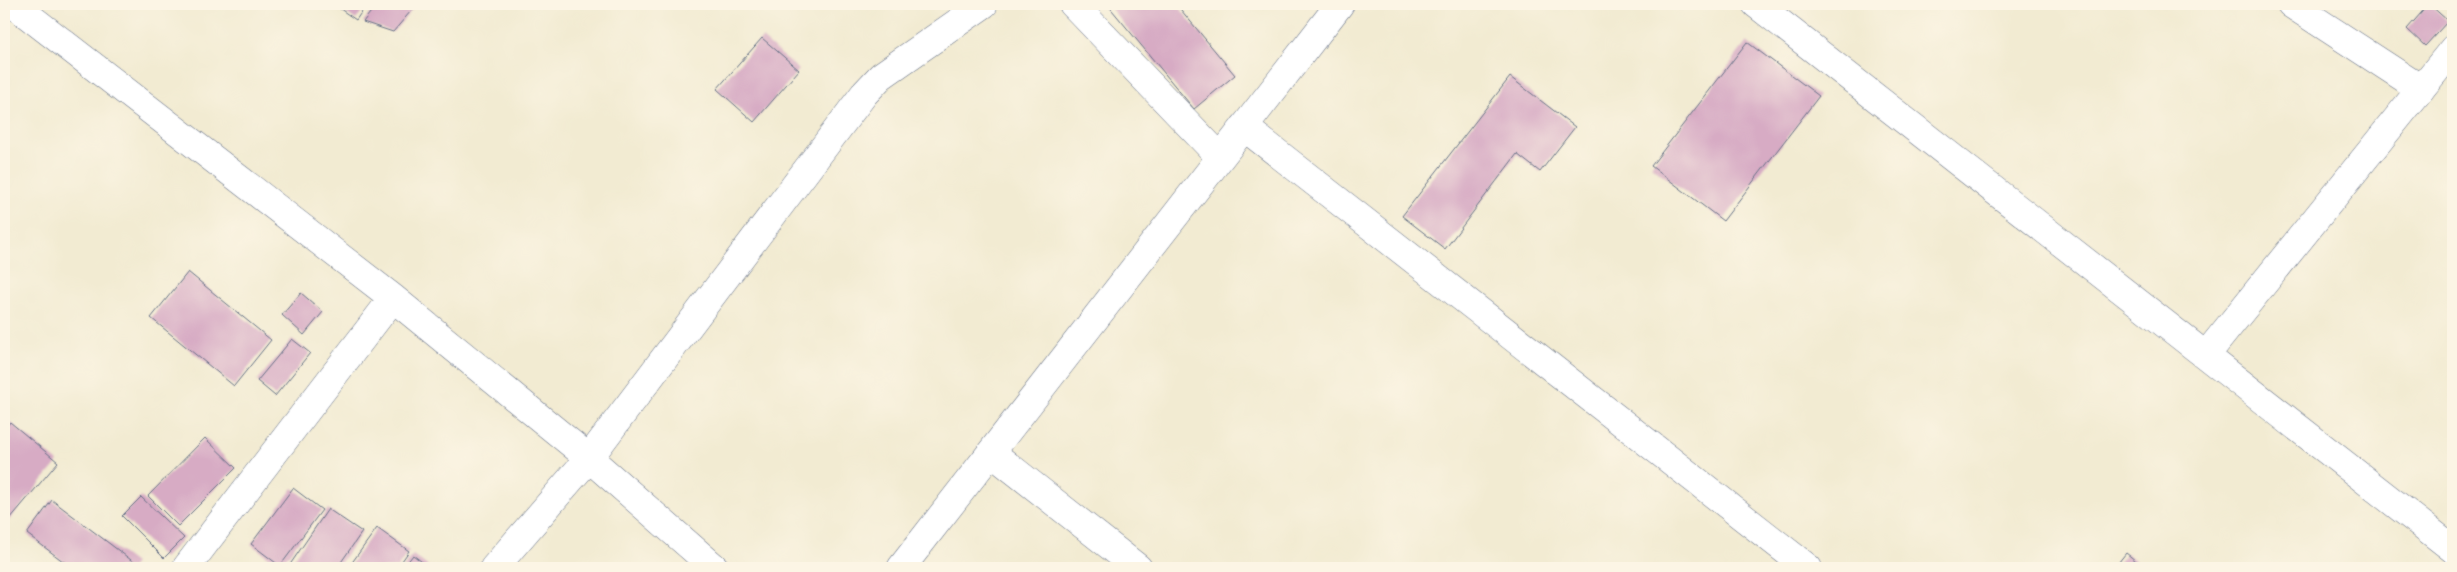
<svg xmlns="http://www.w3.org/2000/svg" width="2457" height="572" viewBox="0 0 2457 572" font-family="Mynerve,sans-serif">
<rect width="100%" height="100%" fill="#fcf5e5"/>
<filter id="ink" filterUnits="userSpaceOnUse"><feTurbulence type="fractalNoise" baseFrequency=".02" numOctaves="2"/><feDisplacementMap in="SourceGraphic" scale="10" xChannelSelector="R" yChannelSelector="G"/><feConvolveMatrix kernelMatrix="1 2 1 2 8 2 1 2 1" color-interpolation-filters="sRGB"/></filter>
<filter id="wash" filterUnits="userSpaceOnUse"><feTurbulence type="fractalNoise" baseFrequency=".0096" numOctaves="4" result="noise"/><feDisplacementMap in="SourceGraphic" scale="20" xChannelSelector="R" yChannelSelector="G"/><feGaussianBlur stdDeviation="1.12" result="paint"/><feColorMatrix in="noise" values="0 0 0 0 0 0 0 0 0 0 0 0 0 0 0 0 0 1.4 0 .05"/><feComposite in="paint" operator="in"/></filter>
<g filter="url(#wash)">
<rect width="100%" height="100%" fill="#f2ebd2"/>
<g id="blocks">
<path fill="#d7abc4" d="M333,4H367L356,20Z
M377,4H417L393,32L363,22Z
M1107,4H1176L1235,75L1194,109Z
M2429,4L2448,21L2425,46L2407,29Z
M762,38L799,70L754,122L717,89Z
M1747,42L1819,96L1723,221L1651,166Z
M1510,77L1575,127L1540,172L1517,154L1445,249L1402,216Z
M188,272L271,340L234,386L151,318Z
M301,293L323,312L304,335L282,315Z
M292,339L310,353L275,396L257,381Z
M10,422L58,462L4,526V430Z
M205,438L236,468L178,526L148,496Z
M293,488L322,510L280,566L251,544Z
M141,497L184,538L164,558L122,516Z
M52,500L135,563L131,568H72L27,534Z
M328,509L362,532L337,568H293L289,566Z
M377,528L409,551L397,568H348Z
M2126,553L2145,568H2114Z
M413,555L430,568H403Z"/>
</g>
</g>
<g filter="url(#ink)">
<use href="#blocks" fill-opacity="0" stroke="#667187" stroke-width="1"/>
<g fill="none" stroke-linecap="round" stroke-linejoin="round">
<g stroke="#667187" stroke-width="29">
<path id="street" d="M13,4L393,298L589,458L715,568
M1073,4L1220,157
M1756,4L2453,549
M2291,4L2421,89
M1244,127L1808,568
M2206,355L2453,49
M992,453L1138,568
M186,568L393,298
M494,568L589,458L864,94L881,76L984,4
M901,568L1340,4"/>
</g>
<use href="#street" stroke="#fff" stroke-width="28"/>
</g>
</g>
<rect width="2457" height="572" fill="none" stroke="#fcf5e5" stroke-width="20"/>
</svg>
